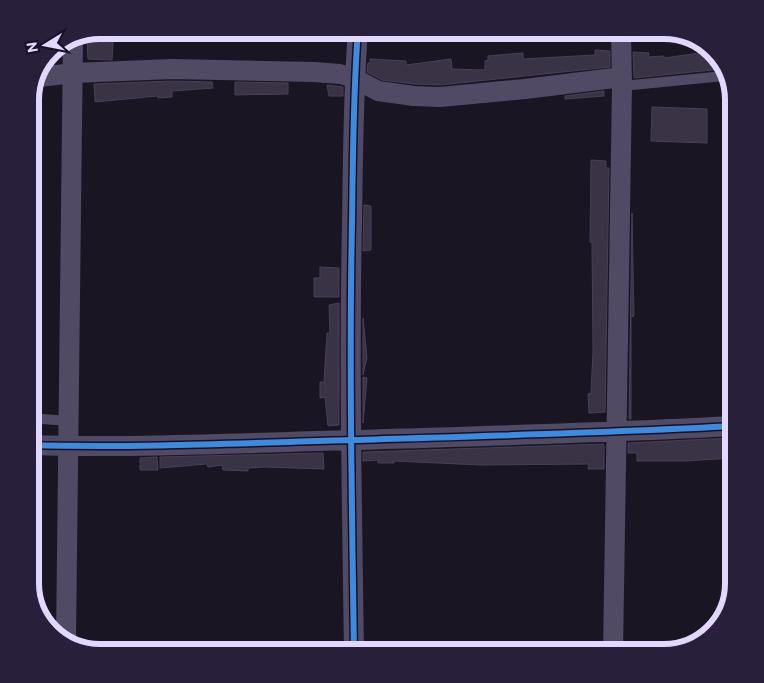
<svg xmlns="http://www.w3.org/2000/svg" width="764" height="683" viewBox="0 0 764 683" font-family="Commissioner,sans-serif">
<rect width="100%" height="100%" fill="#1a1523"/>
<path fill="#393345" stroke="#484057" d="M87,40L113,41L112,60L88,59Z
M595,50L610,51V67L440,85L415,84L382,80L367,72L368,63H370V59L406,61V65L451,59L452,69L485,70V61L488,60V56L523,53V59L595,55Z
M714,51L722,69L634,78L633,52L649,53L648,57L664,56V58Z
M172,81L212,82L213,88L172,91V97L158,98L157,96L95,102L94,84Z
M235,82L288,83V94L235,95Z
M327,85L343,87V96H329Z
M604,91V96L565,99V96Z
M652,107L707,109V143L651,141Z
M591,160L606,161V168H609L605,412L589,413L588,394L591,393L593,351L592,242H590Z
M364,205L371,206V250L363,251Z
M632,213L634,316L631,317V419H629Z
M320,267L339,268V297H314V278H320Z
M339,303V425L328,426L325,397L320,398V382H324L327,333H330L329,305Z
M363,318L367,358L363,375Z
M363,377L367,378L363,423Z
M731,438L732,458L685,461H637V453H628V443Z
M604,444V469H588L589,464L481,465L394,461V463H378V460L363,461V452Z
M323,453L324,469L264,467L248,468V471L223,470L222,465L208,467L207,464L160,468V457Z
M157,457L158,470H140V458Z"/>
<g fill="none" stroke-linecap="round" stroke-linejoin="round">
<path stroke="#504a64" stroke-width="10" d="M622,86L724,76
M30,418L68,421"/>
<path stroke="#504a64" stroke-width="20" d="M39,77L73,73L172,69L314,72L340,74L354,78L378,91L414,96L440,97L525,89L622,77
M30,445C137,448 245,443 352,440C479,436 607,433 734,426
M66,639L73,40
M354,653C352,509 349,366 352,222C353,158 353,94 358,30
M613,653L622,86L621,30"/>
<g stroke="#180f29" stroke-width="9">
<path id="cycleway" d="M30,445C137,448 245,443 352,440C479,436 607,433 734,426
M354,653C352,509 349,366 352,222C353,158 353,94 358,30"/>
</g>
<use href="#cycleway" stroke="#408adc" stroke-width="6"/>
</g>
<path d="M0 0H764V683H0ZM100 39H664A61 61 0 0 1 725 100V583A61 61 0 0 1 664 644H100A61 61 0 0 1 39 583V100A61 61 0 0 1 100 39Z" fill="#281f3a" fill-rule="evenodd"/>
<path fill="none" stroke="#e2d8ff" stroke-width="6" d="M100 39H664A61 61 0 0 1 725 100V583A61 61 0 0 1 664 644H100A61 61 0 0 1 39 583V100A61 61 0 0 1 100 39Z"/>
<g transform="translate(45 45) rotate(260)" stroke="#180f29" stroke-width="4" paint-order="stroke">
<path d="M0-4L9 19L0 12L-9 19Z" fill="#e2d8ff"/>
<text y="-8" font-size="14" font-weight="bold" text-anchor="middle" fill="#e2d8ff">N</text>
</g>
</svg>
